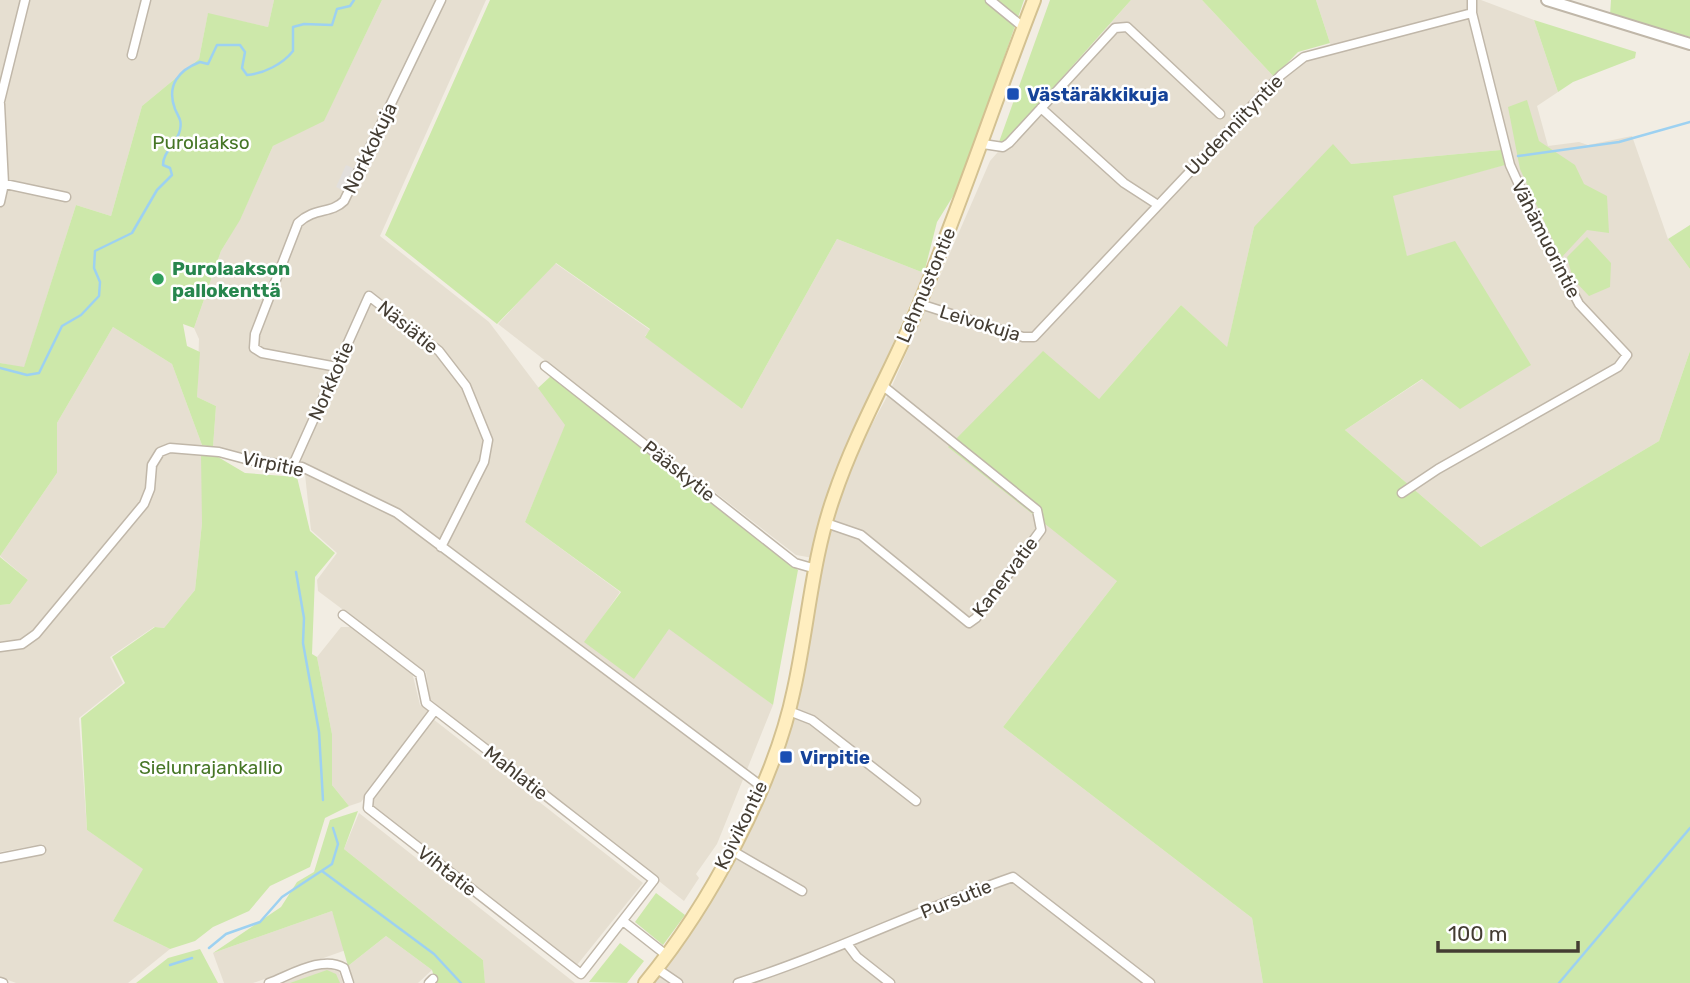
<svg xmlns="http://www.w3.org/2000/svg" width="1690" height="983" viewBox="0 0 1690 983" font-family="Rubik,sans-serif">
<rect width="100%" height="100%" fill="#f2ede3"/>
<path fill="#e6dfd1" d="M0,0H274L268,27L208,14L199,59L142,106L111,216L76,205L24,368L0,363Z
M382,0H486L380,236L489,322L566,424L525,522L620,592L585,643L669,628L773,705L717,844L696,874L699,878L684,901L430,699L426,672L318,591L317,580L337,553L311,530L304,465L213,447L216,406L197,397L199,339L194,328L221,251L240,219L273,146L324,120Z
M1131,0H1202L1274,77L1305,59L1333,52L1316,0H1481L1534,20L1558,92L1537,106L1548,146L1579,142L1588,145L1632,136L1668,239L1690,269V351L1659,441L1481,547L1345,430L1423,379L1407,257L1392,195L1504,165L1501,150L1351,164L1254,227L1227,348L1181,305L1099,399L1117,581L1003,727L1252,918L1263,983H648L732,863L791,720L837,489L889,393L990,161Z
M837,239L924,273L829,488L813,558L796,555L498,324L555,263L650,330L645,336L742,409Z
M113,327L172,364L202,445V523L195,590L164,628L154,627L110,657L123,683L79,718L87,830L144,869L113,921L170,949L128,983H16L0,977V862L45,853L43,844L0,852V605L10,604L28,580L0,556L57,473V423Z
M341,627H353L412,672L420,705L429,711L361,802L349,806L332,785V734L317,657Z
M433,719L643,883L577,965L369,803Z
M359,813L575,983H485L483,960L344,849Z
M332,911L346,950L253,983H224L213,953Z
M386,936L432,970L418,983H355L348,966Z
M322,968H332L339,972L343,983H281Z"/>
<path fill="#cde8aa" d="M274,0H382L324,121L273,146L240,220L221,251L194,328L183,324L187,346L200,352L197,397L216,406L213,447L202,445L172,364L113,327L57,423V473L0,556V363L24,367L76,205L111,216L142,106L199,59L208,13L268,27Z
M490,0H1024L960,185L937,222L924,273L837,239L742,409L645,337L650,329L556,263L497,324L385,235Z
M1050,0H1131L1005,142H999Z
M1202,0H1316L1330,43L1298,52L1274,77Z
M1611,0H1690V37L1610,15Z
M1534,20L1636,52L1635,58L1573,82L1558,92Z
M1527,100L1539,141L1575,165L1584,184L1607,196L1609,233L1587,230L1561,258L1520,169L1508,107Z
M1333,144L1351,164L1501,150L1505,165L1393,196L1407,256L1455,241L1531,365L1460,409L1422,379L1345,430L1481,547L1659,441L1690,351V983H1263L1252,918L1003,727L1117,581L948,447L1043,351L1099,399L1181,305L1227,347L1254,227Z
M1690,225V269L1668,239Z
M1587,237L1611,263L1610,287L1589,296L1573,279L1567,257Z
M551,376L798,570L773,705L669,629L634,679L584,642L621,592L525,522L565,425L538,388Z
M201,454L218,457L245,473L297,477L310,531L335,553L315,577L312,654L317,657L332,734V785L349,806L325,818L310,867L270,886L249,911L213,927L195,941L170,949L113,921L143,869L87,830L81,718L125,683L112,657L155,627L164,628L195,590L202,523Z
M0,557L28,580L10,604L0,605Z
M358,811L344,849L483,960L485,983H436L432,970L386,936L348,966L332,911L213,953L281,907L297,882L314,872L330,820Z
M656,893L685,915L663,945L635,922Z
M620,943L644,961L627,983L589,982Z
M200,949L218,983H136L168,958Z
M327,970L336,974L340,983H290Z"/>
<path fill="#e2dfdc" d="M346,165L360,171L348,193L336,187Z"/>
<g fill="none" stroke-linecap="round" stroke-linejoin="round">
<path stroke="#9dd1f1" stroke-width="2.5" d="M1518,156L1619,142L1690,122
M0,368L27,375L39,373L62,326L81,315L99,296L100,282L94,268L95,251L132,233L157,190L172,175L170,168L163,165C163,151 177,144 180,130C182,120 179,118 175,109C166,85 179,70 200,62L208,64L217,45H240L245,52L242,68L247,75C263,74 283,64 293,51V27L304,24L332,25L337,9L350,6L354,0
M296,572L304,618L303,643L319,732L323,800
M322,871L434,954L461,983
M209,948L226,934L260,922L282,897L332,864L338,844L333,828
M170,965L192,958
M1559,983L1690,828"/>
<g stroke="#c0b7a9" stroke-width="11">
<path id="minor" d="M990,0L1023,27
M132,55L146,0
M0,101L25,0
M0,104L4,184L0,202
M1041,108L1124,183L1158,205
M983,144L1003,147L1009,143L1115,28L1127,27L1220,114
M0,183L66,197
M920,304L1023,337H1034L1281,75L1304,57L1472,13V0
M545,366L795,563L816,569
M337,367L262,353L254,348L255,334L298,223C315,207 331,214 344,201L441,0
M293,465L369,296L439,351L466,386L488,440L484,462L441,547
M1402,493L1438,469L1618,367L1627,355L1579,304L1530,209L1510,165L1472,13
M826,523L861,535L969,623L976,618L1041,530L1037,510L882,385
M343,615L420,674L426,703C502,761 578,821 654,880L581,974L368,808L369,797L435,710
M0,647L22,644L36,634L144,504L150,489L152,465L160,452L170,448L219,452L249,460L302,467L397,513L761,786
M789,711L812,720L916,801
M731,850L802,891
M0,858L41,850
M623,921L665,954
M848,945L857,957L890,983
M656,968L678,983
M0,982L3,983
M269,983C291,975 322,955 344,968L349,983
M429,983L433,979
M738,983C832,953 920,909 1013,877L1150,983"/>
</g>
<g stroke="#c0b7a9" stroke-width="14">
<path id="tertiary" d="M1547,0L1690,44"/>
</g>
<g stroke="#d3c191" stroke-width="16">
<path id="secondary" d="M645,983C708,907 774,786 794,689C808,626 812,558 834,496C857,428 894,366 921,300C962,202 995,100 1034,0"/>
</g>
<use href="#minor" stroke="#fff" stroke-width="8"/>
<use href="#tertiary" stroke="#fff" stroke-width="10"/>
<use href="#secondary" stroke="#ffeec0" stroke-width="12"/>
</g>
<g fill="#1a4fb4" stroke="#fff" stroke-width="2.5">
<rect x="1006" y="87" width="14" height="14" rx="3.5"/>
<rect x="779" y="750" width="14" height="14" rx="3.5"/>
</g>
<circle fill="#2e9e5b" stroke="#fff" stroke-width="2.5" cx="158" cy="279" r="7"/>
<g text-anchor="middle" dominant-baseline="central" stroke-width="5" stroke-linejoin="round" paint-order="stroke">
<g font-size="19" font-weight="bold" fill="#164399" stroke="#fff" text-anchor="start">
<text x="1027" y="94">Västäräkkikuja</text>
<text x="800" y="757">Virpitie</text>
</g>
<g font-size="19" fill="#443d33" stroke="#fff">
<text transform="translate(1234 125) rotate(-46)">Uudenniityntie</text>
<text transform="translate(370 148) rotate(-64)">Norkkokuja</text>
<text transform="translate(1546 239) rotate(63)">Vähämuorintie</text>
<text transform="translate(926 285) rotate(-67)">Lehmustontie</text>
<text transform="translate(980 323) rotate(17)">Leivokuja</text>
<text transform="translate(408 327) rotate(39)">Näsiätie</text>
<text transform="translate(331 381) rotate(-66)">Norkkotie</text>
<text transform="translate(273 464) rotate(12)">Virpitie</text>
<text transform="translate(679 471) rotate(38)">Pääskytie</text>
<text transform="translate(1005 577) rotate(-53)">Kanervatie</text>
<text transform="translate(516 773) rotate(38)">Mahlatie</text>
<text transform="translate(741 825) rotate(-64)">Koivikontie</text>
<text transform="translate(447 871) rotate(38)">Vihtatie</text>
<text transform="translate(956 899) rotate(-22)">Pursutie</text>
</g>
<g font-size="19" fill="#467626" stroke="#fff">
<text x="201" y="142">Purolaakso</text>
<text x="211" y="767">Sielunrajankallio</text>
</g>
<g font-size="19" font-weight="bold" fill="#27864d" stroke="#fff" text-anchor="start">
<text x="172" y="268">Purolaakson<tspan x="172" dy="22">pallokenttä</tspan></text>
</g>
</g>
<path d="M1438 941v10h140v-10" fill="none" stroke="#443d33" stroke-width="3.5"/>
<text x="1448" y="941" font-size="21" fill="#443d33" stroke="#ffffff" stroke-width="5" paint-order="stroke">100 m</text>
</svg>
